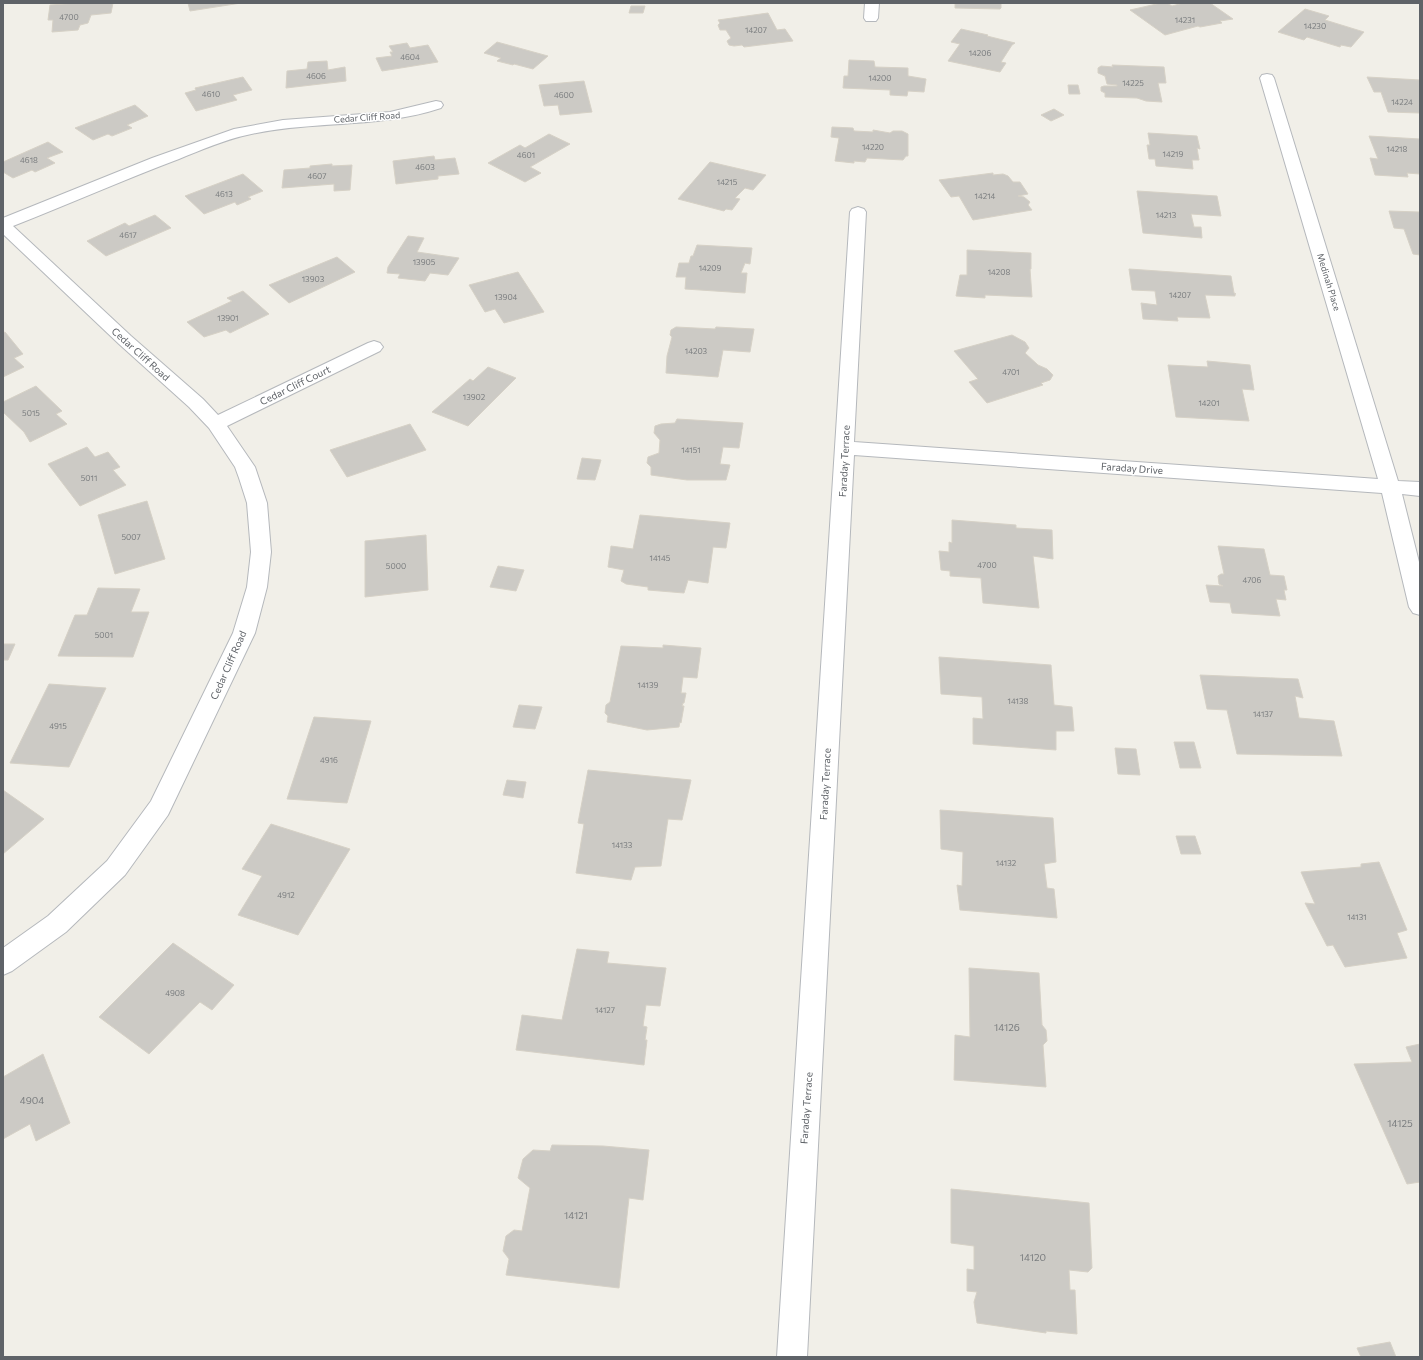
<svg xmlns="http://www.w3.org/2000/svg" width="1423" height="1360" viewBox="0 0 1423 1360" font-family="Commissioner,sans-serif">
<rect width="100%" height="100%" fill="#f1efe8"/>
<path fill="#cccac5" stroke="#d6d1c6" d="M78,3H113L111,13L91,15L88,23L80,25L78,30L52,32L53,20H48L50,5Z
M188,3H241L190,11Z
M955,3H1001V8L1000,9L955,8Z
M1161,3H1167L1172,6L1183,3H1210L1233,19L1220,21L1222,23L1200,27L1198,26L1165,35L1130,10Z
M631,6H645L643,13H629Z
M1305,9L1329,16L1325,20L1364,32L1351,47L1341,45L1340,47L1307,37L1304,40L1278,32Z
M768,13L777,30L785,29L793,41L744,47L742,45L734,46L729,45L727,41L731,38L726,30H720L718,25L720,23L718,20Z
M961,29L988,35L987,36L1015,43L1012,45L1001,62L1006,63L1000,72L948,61L960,44L951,42Z
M497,42L548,56L533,69L514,64L513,65L497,61L501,58L484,53Z
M407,43L410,48L428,45L438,62L382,71L376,58L392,56L390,52H393L389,46Z
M849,60L874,61L875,67L908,68V76L926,79L924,92L908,91L907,96L890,95V90L843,88L844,76H848Z
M327,61L328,70L345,67L346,81L286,88L287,71L307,69L308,62Z
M1112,65L1164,67L1166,83H1158L1162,102L1146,101L1137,98L1105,97V93L1101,91V87L1104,86H1117V85L1107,84L1105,76L1098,73V68L1101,66L1113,67Z
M243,77L252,90L233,95L237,100L196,111L185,93L196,90L195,88Z
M1367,77L1420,80V113L1388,112L1381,92H1374Z
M584,81L592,112L560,115L558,105L544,106L539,85Z
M1068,85H1078L1080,94H1069Z
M135,105L148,116L127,125L132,128L112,136L108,134L93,140L75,128Z
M1054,109L1064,115L1051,121L1041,115Z
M832,127L853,128L854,131L873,132V130L890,133L893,131H902L908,134V156H906L903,160L867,158L865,162L854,161V163L835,161L839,138L831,137Z
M1148,133L1197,136L1200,149L1197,148L1199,160H1192L1193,169L1156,166L1155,159H1149L1147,145H1150Z
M549,134L570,144L530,167L541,173L525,182L488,163L520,145L525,148Z
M1369,136L1420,139V174L1407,173L1408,177L1375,175L1370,158L1378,159Z
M48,142L63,152L47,158L55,163L35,172L32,170L13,178L3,172V162Z
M434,156L435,160L455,158L459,174L438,176V179L396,184L393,161Z
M710,162L766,175L753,190L745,188L735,198L740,199L732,210L726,209L724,211L678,199Z
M332,164V166L352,165L350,190L334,191V184L282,188L284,170L310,168V166Z
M993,173V175L1003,174L1008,176L1013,182H1020L1028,194L1018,196L1024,197L1030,202L1028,205L1032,210L973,220L959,196L951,197L939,180Z
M243,174L263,191L248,197L251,199L237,205L235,202L204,214L185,196Z
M1137,191L1217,196L1221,216L1191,214L1194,227H1201L1202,238L1143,233Z
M1389,211L1419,212L1420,214V255L1413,254L1404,229L1394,228Z
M155,215L171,228L106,256L87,241L125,223L129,226Z
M408,236L424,238L417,252L459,258L448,275L430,273L425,281L398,278L400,274L387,273L388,267Z
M697,245L752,248L750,264L745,263L741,273H747L745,293L685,289L686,277H676L679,263H689L691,256H693Z
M967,250L1031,253V269H1030L1032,297L985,295V298L956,296L960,275H967Z
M337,257L355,272L289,303L269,285Z
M1129,269L1231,276L1234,293L1236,294H1235V296L1205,295L1210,318L1177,317L1178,321L1143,319L1141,303L1157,305L1155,291L1132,290Z
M518,272L544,312L504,323L495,309L485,312L469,285Z
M243,291L269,314L230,333L226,330L204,337L187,322L232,301L227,298Z
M676,327L715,329L716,327L754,329L750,352L723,350L718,377L666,373L667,356L672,337L670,335L671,330Z
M5,332L23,354L14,358L24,367L3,377V333Z
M1012,335L1025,342L1029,348L1025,353L1038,365L1047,369L1053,375L1050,380L1041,383L1043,385L987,403L969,382L978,379L954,351Z
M1207,361L1250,365L1254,390L1242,389L1249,421L1176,417L1168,365L1208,367Z
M488,367L516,378L468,426L432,412L470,379L473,381Z
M36,386L62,411L56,414L67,424L30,442L24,432L3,412V402Z
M677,419L743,423L739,448L723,447L720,464L730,465L726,480H687L651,475V467L647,463L648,457L659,453L660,440L654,433L655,426L661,424L675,423Z
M410,424L426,450L347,477L330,450Z
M87,447L95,457L108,452L120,467L113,470L126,485L80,506L48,464Z
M582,458L601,460L595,480L577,479Z
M147,501L165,559L115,574L98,515Z
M640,515L730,523L726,548L713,547L708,583L688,580L684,593L648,590V587L626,584L621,581L624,570L608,567L611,546L633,549Z
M952,520L1016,525V528L1052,530L1053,559L1033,556L1039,608L983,603L981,578L950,576V571L941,570L939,551L949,552V542L952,543Z
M426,535L428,590L365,597V541Z
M1218,546L1264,549L1270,575L1284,576L1287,590H1284L1286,600L1276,599L1280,616L1232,613L1230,603L1210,602L1206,585L1223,586L1219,584L1218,576L1221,574H1224Z
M498,566L524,570L516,591L490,587Z
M98,588L140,589L131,612H149L133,657L58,656L75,615H87Z
M3,644H15L8,660H3Z
M663,645L701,648L697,678L683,677L681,693H686L684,703H683L682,706H684L681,723L680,722L679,727L647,730L607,722L608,716L605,713L606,705L610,702L621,646L663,648Z
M939,657L1051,665L1054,705L1072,707L1074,731H1056V750L973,744V718L983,719L982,697L941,694Z
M1200,675L1298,679L1303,698L1295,696L1299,718L1334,721L1342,756L1237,754L1227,710L1207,709Z
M49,684L106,688L69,767L10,763Z
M519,705L542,707L535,729L513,727Z
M314,717L371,721L347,803L287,799Z
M1174,742H1194L1201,768H1180Z
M1115,748L1136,749L1140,775L1118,774Z
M588,770L691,780L682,820L668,819L661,866L635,867L631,880L576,873L584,824L578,823Z
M507,780L526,782L523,798L503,795Z
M3,790L44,819L3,854Z
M940,810L1053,818L1056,862L1044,864L1047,888L1054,889L1057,918L960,910L957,885L962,886L963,852L941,849Z
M271,824L350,849L298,935L238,915L262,876L242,869Z
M1176,836H1195L1201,854H1181Z
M1379,862L1407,930L1397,933L1407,958L1345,967L1333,945L1327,946L1305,903L1315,904L1301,872L1361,867V864Z
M173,943L234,985L212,1010L200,1002L149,1054L99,1017Z
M577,949L609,952L607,963L666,968L660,1006L646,1005L643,1026L647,1027L645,1040H647L644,1065L516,1050L522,1015L562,1020Z
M969,968L1039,973L1042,1025L1046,1030L1047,1041L1043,1045L1046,1087L954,1080L955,1035L970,1037Z
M1420,1044V1182L1407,1184L1354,1064L1412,1062L1406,1047Z
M43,1054L70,1123L36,1141L30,1124L3,1139V1077Z
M552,1145L603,1146L649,1150L643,1200L629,1198L619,1288L506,1275L509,1259L503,1251L506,1236L514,1230L522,1231L530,1188L518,1178L523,1159L533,1150L550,1151Z
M951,1189L1089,1203L1092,1268L1088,1272L1069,1270L1070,1290H1075L1077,1334L1046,1331V1333L977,1323L974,1302L977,1292L967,1291V1269L974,1270V1246L951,1243Z
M1390,1342L1396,1357H1361L1357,1348Z"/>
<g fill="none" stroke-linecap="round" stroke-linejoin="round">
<g stroke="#b5b8bc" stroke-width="2">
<path id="minor" d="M865,3H879L878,18L876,21H866L864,18Z
M1267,74L1272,75L1274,78L1398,481L1420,482V496L1402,494L1420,566V615L1413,613L1409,607L1382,493L854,455L807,1357H777L850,212L852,209L858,207L864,209L866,212L854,442L1378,479L1260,78L1262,75Z
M436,101L441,102L443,105L441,108C378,129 311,120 247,135C224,140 201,150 179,159C123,180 69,204 13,226L131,336L203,399L218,415L368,343L374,341L380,343L383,347L380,351L227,426L255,467L267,503L271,552L267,587L255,633L168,815L125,875L66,932L12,971L3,975V948L48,916L107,861L151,801L233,633L247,587L251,552L247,503L239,478L235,467L209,428L189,407L119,344L3,234V218L152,158L234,129L283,120L390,112Z"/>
</g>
<use href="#minor" fill="#fff" fill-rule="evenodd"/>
</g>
<g text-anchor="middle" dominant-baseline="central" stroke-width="3" stroke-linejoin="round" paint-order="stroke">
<g font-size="8" fill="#7a7d7f">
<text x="69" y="17">4700</text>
<text x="1185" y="20">14231</text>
<text x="1315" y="26">14230</text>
<text x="756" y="30">14207</text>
<text x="980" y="53">14206</text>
<text x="410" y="57">4604</text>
<text x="316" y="76">4606</text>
<text x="880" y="78">14200</text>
<text x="1133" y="83">14225</text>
<text x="211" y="94">4610</text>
<text x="564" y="95">4600</text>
<text x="1402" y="102">14224</text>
<text x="873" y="147">14220</text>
<text x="1397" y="149">14218</text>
<text x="1173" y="154">14219</text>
<text x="526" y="155">4601</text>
<text x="29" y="160">4618</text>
<text x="425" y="167">4603</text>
<text x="317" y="176">4607</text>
<text x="727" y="182">14215</text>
<text x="224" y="194">4613</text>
<text x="985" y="196">14214</text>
<text x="1166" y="215">14213</text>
<text x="128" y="235">4617</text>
<text x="424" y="262">13905</text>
<text x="710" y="268">14209</text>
<text x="999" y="272">14208</text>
<text x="313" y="279">13903</text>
<text x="1180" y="295">14207</text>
<text x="506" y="297">13904</text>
<text x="228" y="318">13901</text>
<text x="696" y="351">14203</text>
<text x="1011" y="372">4701</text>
<text x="474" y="397">13902</text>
<text x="1209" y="403">14201</text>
<text x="31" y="413">5015</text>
<text x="691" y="450">14151</text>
<text x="89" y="478">5011</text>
<text x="131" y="537">5007</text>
<text x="660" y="558">14145</text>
<text x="987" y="565">4700</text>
<text x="396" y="566">5000</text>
<text x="1252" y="580">4706</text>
<text x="104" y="635">5001</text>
<text x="648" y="685">14139</text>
<text x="1018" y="701">14138</text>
<text x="1263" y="714">14137</text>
<text x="58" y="726">4915</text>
<text x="329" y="760">4916</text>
<text x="622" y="845">14133</text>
<text x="1006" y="863">14132</text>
<text x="286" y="895">4912</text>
<text x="1357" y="917">14131</text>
<text x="175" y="993">4908</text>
<text x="605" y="1010">14127</text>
</g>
<g font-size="9" fill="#5f6368" stroke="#fff">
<text transform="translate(367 117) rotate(-4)">Cedar Cliff Road</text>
<text transform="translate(1329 282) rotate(73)">Medinah Place</text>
</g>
<g font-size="10" fill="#5f6368" stroke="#fff">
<text transform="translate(141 354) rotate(42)">Cedar Cliff Road</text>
<text transform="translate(295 385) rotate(-26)">Cedar Cliff Court</text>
<text transform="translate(844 461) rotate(-87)">Faraday Terrace</text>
<text transform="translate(1132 468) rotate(4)">Faraday Drive</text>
<text transform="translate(228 665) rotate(-66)">Cedar Cliff Road</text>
<text transform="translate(825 784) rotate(-87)">Faraday Terrace</text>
<text transform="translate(806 1108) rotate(-86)">Faraday Terrace</text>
</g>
<g font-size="10" fill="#7a7d7f">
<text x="1007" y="1027">14126</text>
<text x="32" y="1100">4904</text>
<text x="1400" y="1123">14125</text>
<text x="576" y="1215">14121</text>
<text x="1033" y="1257">14120</text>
</g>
</g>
<rect width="1423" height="1360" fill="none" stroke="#5f6368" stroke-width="8"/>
</svg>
